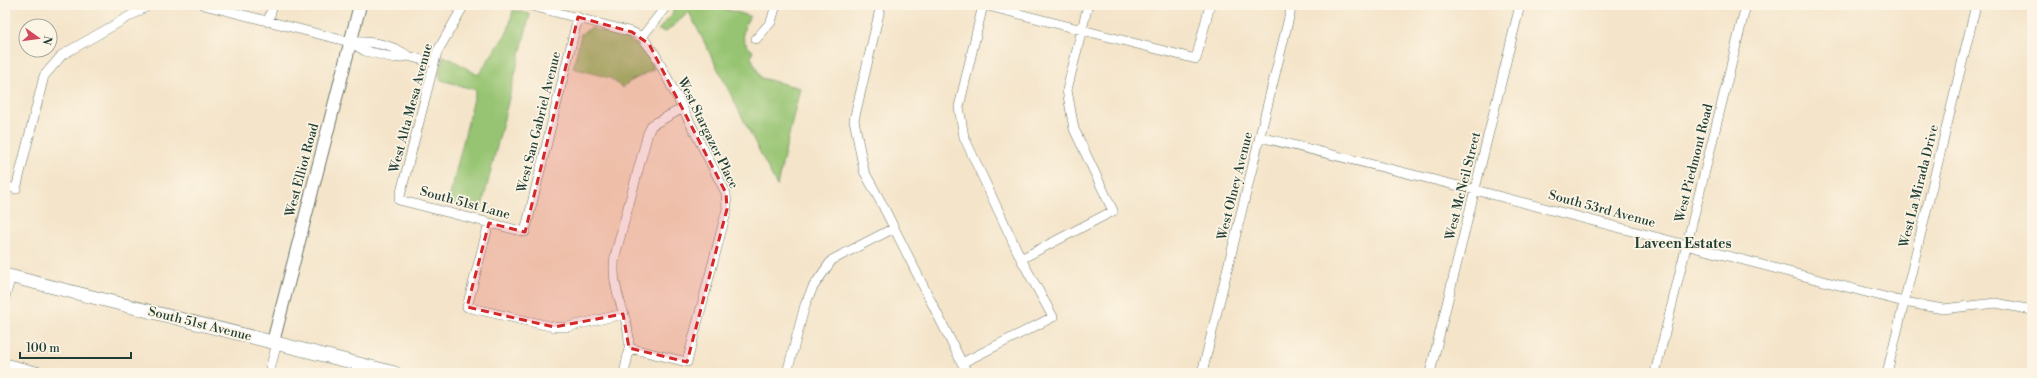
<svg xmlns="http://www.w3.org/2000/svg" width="2037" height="378" viewBox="0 0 2037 378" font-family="'Libre Bodoni',serif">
<rect width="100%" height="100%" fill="#fcf5e5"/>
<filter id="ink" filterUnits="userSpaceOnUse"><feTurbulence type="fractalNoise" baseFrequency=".025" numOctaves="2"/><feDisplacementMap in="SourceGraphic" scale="8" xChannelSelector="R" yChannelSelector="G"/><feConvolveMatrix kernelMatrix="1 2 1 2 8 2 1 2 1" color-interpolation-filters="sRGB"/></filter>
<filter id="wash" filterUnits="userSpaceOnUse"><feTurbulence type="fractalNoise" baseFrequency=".012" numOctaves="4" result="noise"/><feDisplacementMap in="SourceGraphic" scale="16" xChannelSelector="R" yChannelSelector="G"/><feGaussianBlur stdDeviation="0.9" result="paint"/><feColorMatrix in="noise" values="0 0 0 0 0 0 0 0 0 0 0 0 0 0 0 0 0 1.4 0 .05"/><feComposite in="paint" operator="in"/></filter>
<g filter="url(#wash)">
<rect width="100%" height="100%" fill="#f4e4c9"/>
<path fill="#97c472" stroke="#5b8053" d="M676,5H726L725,9L750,16C742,29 739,41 753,51L751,57L761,78L800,88L777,186L689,12L666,32L658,30L671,16Z
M513,10L530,14L481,210L448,203L476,90L441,80L439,74L443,56L451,59L478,75L508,31Z
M591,28C621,36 640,38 654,69L629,82L623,88L610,78L573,68L581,34Z"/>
</g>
<g filter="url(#ink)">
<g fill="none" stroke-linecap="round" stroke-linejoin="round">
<g stroke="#6a7768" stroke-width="10">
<path id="street" d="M204,5L350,42C371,41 391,44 408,56
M464,5L437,52L399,200L525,232L578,17
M528,5L632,32L642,37L655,54L726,193L727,209L687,362L629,348
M881,5L854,120L864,171L883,206L967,373
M984,5L1196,59L1210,5
M268,22L273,5
M642,37L667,5
M756,39L771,22L776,5
M350,42L365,51L395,58L408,56L434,63
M1260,137L1475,190L1904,302L1943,309L1996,303L2032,310
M5,186L16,189L44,76L62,55L149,5
M489,223L467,307L554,327H567L623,314
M1021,259L1113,211L1074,129L1067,90L1088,5
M5,297L11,276
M5,363L44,373
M962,363L1053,317L1021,259L964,137L959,107L983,5
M269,373L277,343
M624,373C626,365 628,357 629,348C631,316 609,292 615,256L648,133L652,125L683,108
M787,373L805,305L813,287L832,260L894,228
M1202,373L1292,5
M1430,373L1520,5
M1655,373L1746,5
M1887,373L1976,5"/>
</g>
<g stroke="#6a7768" stroke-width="14">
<path id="secondary" d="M273,342L360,5"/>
</g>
<g stroke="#6a7768" stroke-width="14">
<path id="primary" d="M5,275L395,373"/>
</g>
<use href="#street" stroke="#fff" stroke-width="9"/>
<use href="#secondary" stroke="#fff" stroke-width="12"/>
<use href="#primary" stroke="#fff" stroke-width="13"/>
</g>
</g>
<path fill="#d62828" fill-opacity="0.2" stroke="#d62828" stroke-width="3" stroke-dasharray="8 5" stroke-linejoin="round" d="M578,17L632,32L649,44L726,193L727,209L687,362L629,348L623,314L554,327L467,307L489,223L525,232Z"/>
<g text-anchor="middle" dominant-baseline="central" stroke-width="3.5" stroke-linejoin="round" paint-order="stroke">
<g font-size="13" fill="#1f3d34" stroke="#fcf5e5">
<text transform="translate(411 108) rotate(-75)">West Alta Mesa Avenue</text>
<text transform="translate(539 122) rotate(-76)">West San Gabriel Avenue</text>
<text transform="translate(708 133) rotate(64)">West Stargazer Place</text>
<text transform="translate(1694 163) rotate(-76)">West Piedmont Road</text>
<text transform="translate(302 170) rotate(-75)">West Elliot Road</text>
<text transform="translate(1235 186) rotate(-76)">West Olney Avenue</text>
<text transform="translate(1463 186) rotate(-76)">West McNeil Street</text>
<text transform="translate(1919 186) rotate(-76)">West La Mirada Drive</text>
<text transform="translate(465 203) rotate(15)">South 51st Lane</text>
<text transform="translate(1602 209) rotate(15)">South 53rd Avenue</text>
<text transform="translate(200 324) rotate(14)">South 51st Avenue</text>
</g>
<g font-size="14" font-weight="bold" fill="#1f3d34" stroke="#fcf5e5">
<text x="1683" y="244">Laveen Estates</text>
</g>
</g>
<rect width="2037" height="378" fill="none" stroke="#fcf5e5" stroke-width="20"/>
<g transform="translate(38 38) rotate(104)"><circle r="19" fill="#fcf5e5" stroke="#a4ab9e"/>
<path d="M0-3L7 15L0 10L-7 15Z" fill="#d1495b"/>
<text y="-6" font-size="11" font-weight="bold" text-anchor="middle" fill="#1f3d34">N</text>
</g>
<path d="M20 352v6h111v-6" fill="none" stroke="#1f3d34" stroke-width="2"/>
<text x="26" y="352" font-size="12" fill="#1f3d34" stroke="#fcf5e5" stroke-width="3" paint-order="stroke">100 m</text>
</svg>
